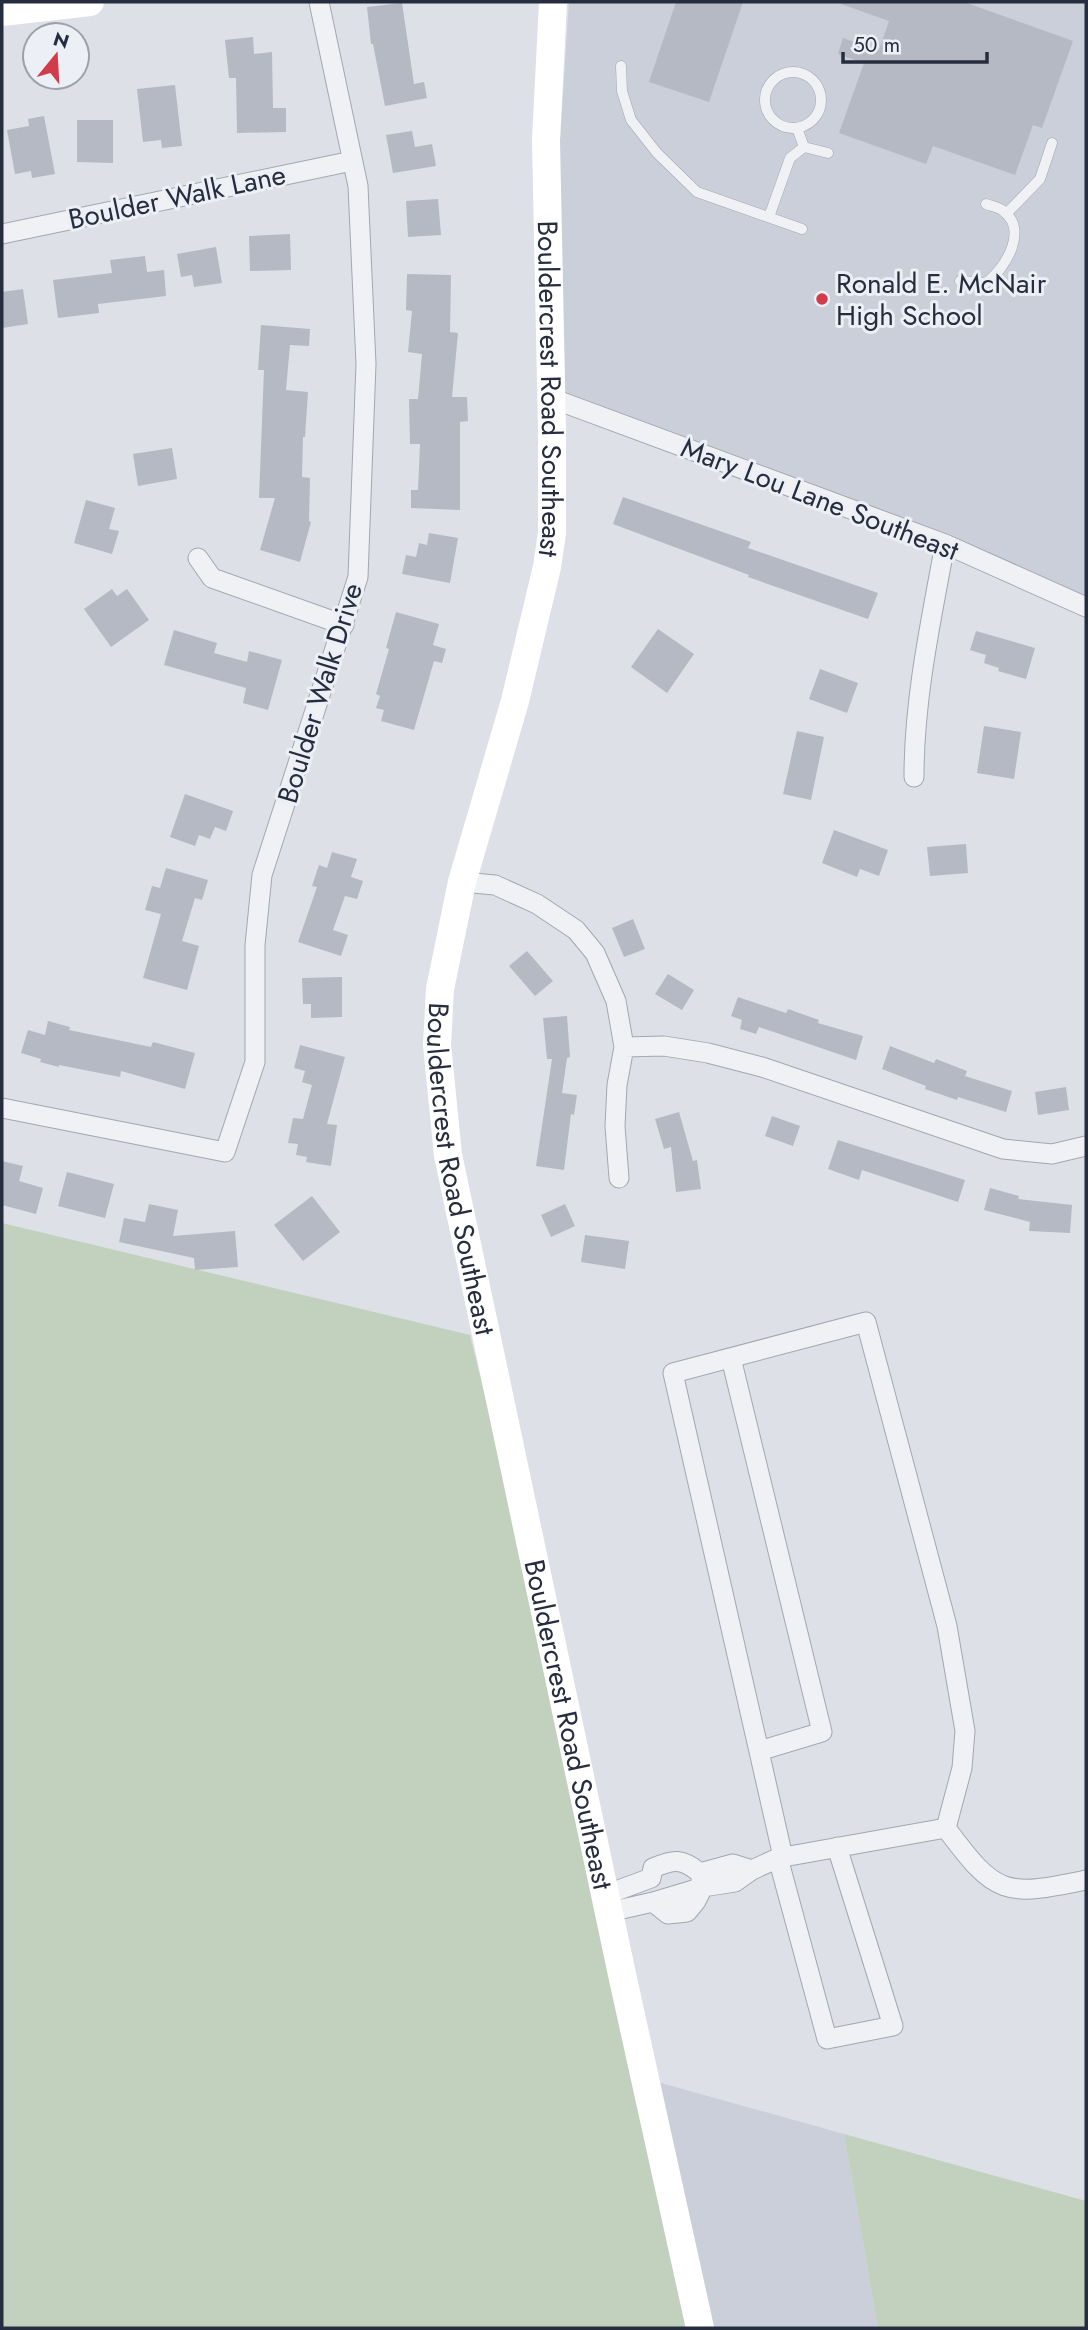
<svg xmlns="http://www.w3.org/2000/svg" width="1088" height="2330" viewBox="0 0 1088 2330" font-family="Jost,sans-serif">
<rect width="100%" height="100%" fill="#dde0e7"/>
<path fill="#cbcfd9" d="M569,2H1086V603L561,395L556,202Z
M647,2079L844,2134L878,2328H702Z"/>
<path fill="#c1d1bd" d="M2,1223L470,1335L524,1555L702,2328H2Z
M844,2134L1086,2201V2328H878Z"/>
<path fill="#b4b9c4" d="M676,2H743L709,102L649,82Z
M841,2H964L1073,41L1042,128L1033,125L1015,175L933,146L926,164L839,133L864,63L838,54L843,38L879,50L889,21L841,4Z
M402,3L414,84L424,82L427,98L385,106L373,44H371L367,7Z
M253,37L254,54L272,52L273,108H286V132L237,133L236,78H229L225,40Z
M175,85L182,146L162,148L161,140L143,142L137,89Z
M44,116L55,174L32,178L31,171L15,174L7,130L29,126L28,119Z
M77,120H113V163L77,162Z
M412,131L415,147L432,144L436,166L393,173L386,135Z
M438,199L441,235L408,237L406,201Z
M290,234L291,270L250,271L249,236Z
M216,247L222,283L194,287L192,275L181,277L177,254Z
M145,256L147,272L164,270L166,296L98,304L99,313L58,318L53,280L112,273L110,260Z
M407,274L451,275L450,332L458,333L452,397H467L468,421L460,422V510L411,508V490H418L420,444H410L409,399H418L422,354L408,352L412,311L406,310Z
M23,289L28,324L2,328V292Z
M261,325L310,329L309,346L290,345L286,390L308,392L305,437H303L302,477L310,478L309,521L311,522L300,562L260,550L275,498H259L264,370H258Z
M172,448L177,479L138,486L133,454Z
M623,497L751,542L748,548L878,593L868,619L748,577L749,575L613,524Z
M86,500L115,508L109,529L119,531L112,554L74,543Z
M429,533L458,538L450,583L402,574L406,555L416,557L419,543L427,545Z
M112,589L117,596L127,589L149,620L111,647L84,609Z
M396,612L439,624L433,645L446,649L442,663L434,661L414,730L381,721L384,710L376,708L380,696L376,694L389,649L386,648Z
M658,629L694,654L667,693L631,667Z
M174,630L217,643L214,653L247,662L249,651L282,660L268,710L243,703L246,688L164,665Z
M976,631L1035,648L1026,679L998,671L999,668L984,663L986,655L970,650Z
M820,669L858,683L847,713L809,699Z
M984,726L1021,732L1014,779L977,773Z
M797,731L824,737L811,800L783,794Z
M185,794L233,811L226,831L215,827L210,839L199,835L195,846L170,837Z
M834,830L888,850L879,876L860,869L857,877L822,863Z
M966,844L968,873L930,876L927,847Z
M332,852L357,859L351,877L363,881L357,899L345,896L333,930L348,935L341,956L298,942L317,887L312,886L319,865L327,868Z
M166,868L208,880L202,900L195,898L182,941L199,946L187,990L143,978L161,914L145,910L152,886L160,888Z
M633,919L645,949L624,957L612,928Z
M527,951L553,981L535,996L509,966Z
M668,974L694,990L682,1010L655,994Z
M342,977V1017L311,1018V1004H303L302,978Z
M738,997L786,1013L788,1009L819,1020L818,1023L863,1036L856,1060L759,1027L756,1034L740,1029L742,1020L731,1016Z
M567,1016L570,1057L567,1058L562,1093L577,1095L574,1115L571,1114L564,1170L536,1166L552,1059H547L543,1018Z
M48,1021L70,1027L69,1030L151,1047L153,1042L195,1053L185,1089L121,1071L120,1077L59,1065V1067L40,1062L41,1059L21,1053L28,1030L45,1035Z
M300,1045L345,1057L327,1124L337,1125L331,1166L306,1162L307,1157L296,1155L298,1144L288,1143L293,1118L303,1119L312,1085L302,1082L305,1071L294,1068Z
M890,1046L934,1063L936,1059L967,1071L965,1076L1012,1091L1006,1112L958,1097L957,1100L925,1089L926,1086L882,1069Z
M1066,1087L1069,1110L1038,1115L1035,1092Z
M679,1112L693,1161L697,1160L701,1189L676,1192L671,1147L664,1149L655,1119Z
M772,1116L800,1126L793,1146L765,1136Z
M838,1140L965,1180L958,1202L862,1170L859,1180L828,1169Z
M2,1161L23,1166L19,1181L43,1188L36,1214L2,1205Z
M67,1172L114,1184L105,1218L58,1206Z
M990,1188L1019,1196L1018,1199L1072,1205L1070,1233L1029,1231L1030,1222L984,1210Z
M312,1196L340,1232L303,1261L274,1225Z
M149,1204L178,1210L173,1236L235,1231L238,1267L195,1270L194,1258L119,1242L124,1218L145,1222Z
M565,1204L575,1226L551,1237L541,1215Z
M585,1235L629,1241L625,1269L581,1262Z"/>
<g fill="none" stroke-linecap="round" stroke-linejoin="round">
<g stroke="#a2a7b1" stroke-width="11">
<path id="lane" d="M621,66L622,91L631,120L657,153L697,192L802,229
M765 100a28 28 0 1 1 56 0a28 28 0 1 1-56 0Z
M797,128L804,147
M804,147L828,153
M1006,214L1040,179L1052,143
M769,217L790,158L804,147
M960,281L986,283C1005,269 1030,229 1002,210C998,207 991,206 986,204"/>
</g>
<g stroke="#a2a7b1" stroke-width="21">
<path id="street" d="M2,234L352,161
M551,398L945,544L1086,607
M198,558L212,578L344,625
M914,777C914,698 931,621 945,544
M462,882L495,885L537,904L576,930L595,953L616,1001L624,1047L617,1085L615,1126L619,1178
M624,1047L664,1046L708,1053L762,1067L1003,1149L1052,1154L1086,1146
M2,1108L225,1152L255,1062V945L262,875L358,577L366,364L358,186L319,2
M731,1358L822,1732L759,1751
M946,1828C996,1896 1005,1897 1086,1880
M783,1857L673,1373L866,1322L947,1626L965,1731L962,1768L946,1828
M778,1858L827,2039L893,2026L837,1847
M605,1895L651,1878L653,1868C674,1859 682,1858 700,1873L733,1864L752,1870
M653,1902L703,1887L701,1881
M609,1912L653,1902L668,1914L687,1912L696,1901L703,1887L735,1882L752,1870L778,1858L946,1828"/>
</g>
<use href="#lane" stroke="#eff1f5" stroke-width="10"/>
<use href="#street" stroke="#eff1f5" stroke-width="19"/>
<g stroke="#fff" stroke-width="28">
<path id="s1" d="M553,2L546,140L552,430V533L547,567L515,701L462,882L440,989L437,1045L448,1155L623,1979L700,2328"/>
<path d="M2,12L90,2"/>
</g>
</g>
<circle fill="#d23c4a" stroke="#eceff5" stroke-width="2.5" cx="822" cy="299" r="7"/>
<g text-anchor="middle" dominant-baseline="central" stroke-width="6" stroke-linejoin="round" paint-order="stroke">
<g font-size="28" fill="#262d3e" stroke="#eceff5">
<text transform="translate(177 197) rotate(-12)">Boulder Walk Lane</text>
<text stroke="none"><textPath href="#s1" startOffset="387">Bouldercrest Road Southeast</textPath></text>
<text transform="translate(820 499) rotate(21)">Mary Lou Lane Southeast</text>
<text transform="translate(320 693) rotate(-73)">Boulder Walk Drive</text>
<text stroke="none"><textPath href="#s1" startOffset="1183">Bouldercrest Road Southeast</textPath></text>
<text stroke="none"><textPath href="#s1" startOffset="1750">Bouldercrest Road Southeast</textPath></text>
</g>
<g font-size="28" fill="#262d3e" stroke="#eceff5" text-anchor="start">
<text x="836" y="283">Ronald E. McNair<tspan x="836" dy="32">High School</tspan></text>
</g>
</g>
<rect width="1088" height="2330" fill="none" stroke="#262d3e" stroke-width="7"/>
<g transform="translate(56 56) rotate(18)"><circle r="33" fill="#eceff5" stroke="#9da1ac" stroke-width="2"/>
<path d="M0-5L12 26L0 18L-12 26Z" fill="#d23c4a"/>
<text y="-10" font-size="19" font-weight="bold" text-anchor="middle" fill="#262d3e">N</text>
</g>
<path d="M843 52v10h144v-10" fill="none" stroke="#262d3e" stroke-width="3.5"/>
<text x="853" y="52" font-size="21" fill="#262d3e" stroke="#eceff5" stroke-width="5" paint-order="stroke">50 m</text>
</svg>
